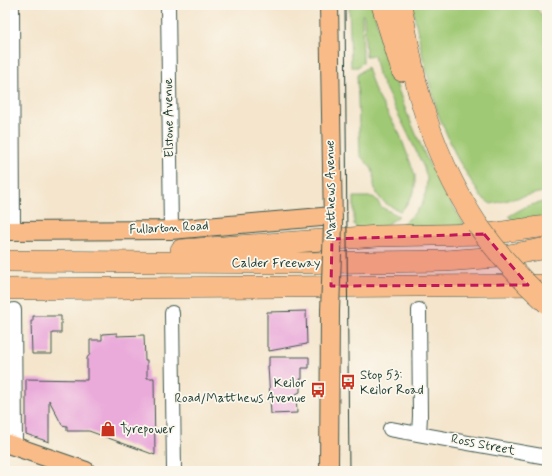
<svg xmlns="http://www.w3.org/2000/svg" width="552" height="476" viewBox="0 0 552 476" font-family="Mynerve,sans-serif">
<rect width="100%" height="100%" fill="#fbf7ec"/>
<filter id="ink" filterUnits="userSpaceOnUse"><feTurbulence type="fractalNoise" baseFrequency=".025" numOctaves="2"/><feDisplacementMap in="SourceGraphic" scale="8" xChannelSelector="R" yChannelSelector="G"/><feConvolveMatrix kernelMatrix="1 2 1 2 8 2 1 2 1" color-interpolation-filters="sRGB"/></filter>
<filter id="wash" filterUnits="userSpaceOnUse"><feTurbulence type="fractalNoise" baseFrequency=".012" numOctaves="4" result="noise"/><feDisplacementMap in="SourceGraphic" scale="16" xChannelSelector="R" yChannelSelector="G"/><feGaussianBlur stdDeviation="0.9" result="paint"/><feColorMatrix in="noise" values="0 0 0 0 0 0 0 0 0 0 0 0 0 0 0 0 0 1.4 0 .05"/><feComposite in="paint" operator="in"/></filter>
<g filter="url(#wash)">
<rect width="100%" height="100%" fill="#f4e5cc"/>
<path fill="#a0c975" stroke="#608354" d="M349,5H372L390,67L406,111L429,164L448,198L464,224L458,226L396,228L410,218L422,205L426,191L427,178L424,168L407,132L378,74L374,55L366,56L364,15H362L363,62L358,67H351Z
M412,5H533L547,21V191L491,204L481,197L457,158L438,114L424,62Z
M367,67L375,91L400,135L415,175V186L414,192L404,208L400,211C386,204 378,201 374,185C374,181 374,176 373,172C371,165 363,161 360,154L357,75Z
M354,197H373L377,200L381,207L399,216L385,226L356,233V226L354,225Z
M547,201V222L518,227L509,216L527,206Z"/>
<g id="blocks">
<path fill="#eaaada" d="M306,311L307,344L269,351V347H267V312Z
M33,316H61V333H52V354H32L31,321H33Z
M117,333V336L144,335L145,360H147V378H154L155,455L89,431H67V426L62,425L49,400V442L26,434V379L87,380V358L90,354V340H102V334Z
M269,357H309V368H302V379H300V392L296,394L297,413L271,414L268,366H269Z"/>
</g>
</g>
<g filter="url(#ink)">
<use href="#blocks" fill-opacity="0" stroke="#3f564b" stroke-width="1"/>
<g fill="none" stroke-linecap="round" stroke-linejoin="round">
<g stroke="#3f564b" stroke-width="16">
<path id="minor" d="M12,5L13,231
M168,5L171,230
M14,310L15,446
M172,313L174,471
M390,429L547,457
M419,434L420,416L419,310"/>
</g>
<g stroke="#3f564b" stroke-width="20">
<path id="major" d="M329,5L333,224
M5,231L171,230L333,216
M5,443L86,471
M329,471L330,311"/>
</g>
<g stroke="#3f564b" stroke-width="22">
<path id="highway" d="M382,5L402,71
M401,5C407,37 412,70 421,101C434,145 452,186 477,224
M181,250L378,236L488,234L547,226
M5,261L286,263L445,261L498,257L547,248
M5,289L547,285"/>
</g>
<use href="#minor" stroke="#fff" stroke-width="14"/>
<use href="#major" stroke="#f9bc89" stroke-width="18"/>
<use href="#highway" stroke="#f9bc89" stroke-width="21"/>
<path stroke="#1f3d34" stroke-width="1" d="M345,5L349,471"/>
<g stroke="#3f564b" stroke-width="20" stroke-linecap="butt">
<path id="major-bridge" d="M330,311L333,224"/>
</g>
<g stroke="#3f564b" stroke-width="22" stroke-linecap="butt">
<path id="highway-bridge" d="M477,224C497,253 520,279 547,303"/>
</g>
<use href="#major-bridge" stroke="#f9bc89" stroke-width="18"/>
<use href="#highway-bridge" stroke="#f9bc89" stroke-width="21"/>
</g>
</g>
<path fill="#c2185b" fill-opacity="0.2" stroke="#c2185b" stroke-width="3" stroke-dasharray="8 5" stroke-linejoin="round" d="M484,234L528,285L331,286L332,239Z"/>
<defs>
<g id="bus-bare" transform="scale(1.2)"><path d="M-5-6H5V4H4V6H2V4H-2V6H-4V4H-5ZM-3.5-4V0h7V-4ZM-3.5 1.2v1.5H-2V1.2ZM2 1.2v1.5H3.5V1.2Z" fill="#c8321e" stroke="#fbf7ec" stroke-width="2.5" paint-order="stroke"/></g>
<g id="shop-bare" transform="scale(1.2)"><path d="M-5-2.5h2.3a2.7 3.5 0 0 1 5.4 0H5L5.5 6h-11ZM-1.5-2.5h3a1.5 2.3 0 0 0-3 0Z" fill="#c8321e" stroke="#fbf7ec" stroke-width="2.5" paint-order="stroke"/></g>
</defs>
<g fill-rule="evenodd">
<use href="#bus-bare" x="348" y="382"/>
<use href="#bus-bare" x="318" y="390"/>
<use href="#shop-bare" x="108" y="429"/>
</g>
<g text-anchor="middle" dominant-baseline="central" stroke-width="3.5" stroke-linejoin="round" paint-order="stroke">
<g font-size="13" fill="#1f3d34" stroke="#fbf7ec">
<text transform="translate(169 118) rotate(-91)">Elstone Avenue</text>
<text transform="translate(331 190) rotate(-91)">Matthews Avenue</text>
<text transform="translate(169 228) rotate(-3)">Fullarton Road</text>
<text x="276" y="263">Calder Freeway</text>
<text transform="translate(483 445) rotate(11)">Ross Street</text>
</g>
<g font-size="13" fill="#1f3d34" stroke="#fbf7ec" text-anchor="start">
<text x="360" y="375">Stop 53:<tspan x="360" dy="15">Keilor Road</tspan></text>
<text x="306" y="383" text-anchor="end">Keilor<tspan x="306" dy="15">Road/Matthews Avenue</tspan></text>
<text x="120" y="429">Tyrepower</text>
</g>
</g>
<rect width="552" height="476" fill="none" stroke="#fbf7ec" stroke-width="20"/>
</svg>
